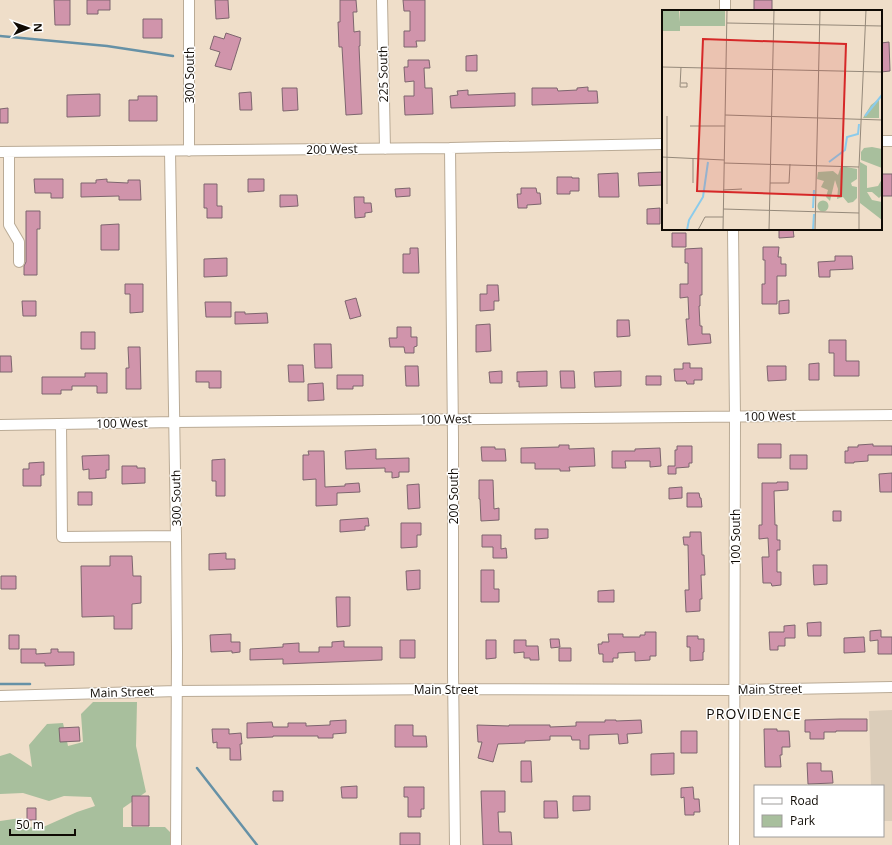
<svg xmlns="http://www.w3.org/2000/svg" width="892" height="845" viewBox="0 0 892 845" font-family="'Open Sans',sans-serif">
<rect width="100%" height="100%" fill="#efdec9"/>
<path fill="#dbcdba" d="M892,710V821H883V786H871L869,711Z"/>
<path fill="#a8bf9d" d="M93,702H137L136,746L146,792L123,808V827H165L175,837L174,845H0V821L21,818L26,827L41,828L77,812L95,806L91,797L64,796L49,801L23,793L0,794V756L10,753L32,767L29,745L47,724L63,723L68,746L83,742L81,714Z"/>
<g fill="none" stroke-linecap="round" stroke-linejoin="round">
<path stroke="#6691a6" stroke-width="2.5" d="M0,36L107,46L173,56
M0,684H30
M197,768L257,845"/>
</g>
<path fill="#d094ab" stroke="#7d656e" d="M54,0H70V25H55Z
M87,0H110V10H98V14H87Z
M215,0H228L229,18L216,19Z
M340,0H356L357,12H353L354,32L360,31V46H359L362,114L346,115L342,47H339L338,22H340Z
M403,0H425V41H416L417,47H404V31H410V11H404Z
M754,0H772V11H754Z
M143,19H162V38H143Z
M226,33L241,38L231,70L215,66L220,52L210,49L214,36L224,39Z
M889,42L890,71L881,72V43Z
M477,55V71H466V56Z
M408,60H429L430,68H424L425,88H432L433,114L405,115L404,96H414V81L405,82L404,67H408Z
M588,87V91H597L598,103L532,105V88H557L558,91L577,90V88Z
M282,88H297L298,110L283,111Z
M468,90V95L515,93V106L451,108L450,96L458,95L457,91Z
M251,92L252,110H240L239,93Z
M100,94V116L67,117V95Z
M138,96H157V121H129V100H138Z
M8,108V123H0V109Z
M663,172V185L639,186L638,173Z
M618,173L619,197H599L598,174Z
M881,174H892V196H881Z
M557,177H572V178H579V191H570V194H557Z
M34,179H63V198H51V193H35Z
M107,179V182L128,183V180H140L141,200H119V196L81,197V183H96V180Z
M248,179H264V191L248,192Z
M204,184H217V206H222V218H207V208H204Z
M410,188V196L396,197L395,189Z
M521,188H536L537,193H540L541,204L527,205V208H518L517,194H521Z
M280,195H297L298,206L280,207Z
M354,197H364V203H371L372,212L365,213V217L355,218Z
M660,208V224H647V209Z
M26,211H40V229H37V275H24V266L26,262Z
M119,224V250H101V225Z
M779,229H793L794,237L779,238Z
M672,233H686V247H672Z
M763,247H779L778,257H781V264H786V276H777V304H762V284H765V260H763Z
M410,248H418L419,273H403V254H410Z
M702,248V295H700V306H699L700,326H702V334H710L711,343L688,345L686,319H689L688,297L680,298V284H688V263H685V249Z
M835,256H852L853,269L830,270V277H819L818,262L835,261Z
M227,258V276L204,277V259Z
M125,284H143V312L130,313V294H125Z
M487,285H498L499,301H494V310L480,311V294H487Z
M356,298L361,316L350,319L345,301Z
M789,300V313L779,314V301Z
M22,301H36V316H23Z
M205,302H231V317H206Z
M235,312H245V314L267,313L268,323L235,324Z
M617,320H629L630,336L617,337Z
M490,324L491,351L476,352V325Z
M397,327H411V337H417V346L414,347V353H405L404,347H390L389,338H397Z
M81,332H95V349H81Z
M829,340H846V361H859V376H834V353H829Z
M314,344H331L332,368H315Z
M128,347H140L141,389H126V368H129Z
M0,356H11L12,372H0Z
M683,363H690V368H702V380H694V384H687L686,381H675L674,369H683Z
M819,363V380H809V364Z
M288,365H303L304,382H289Z
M405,366H418L419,386H406Z
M767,366H786V380L768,381Z
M196,371H221V388H209V382H196Z
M502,371V383H490L489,372Z
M547,371V386L519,387V381L517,382V372Z
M560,371H574L575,388H561Z
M621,371V386L595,387L594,372Z
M85,373H107V393H97V386H72V390H61V394H42V377H85Z
M337,375H363V386H353V389H337Z
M646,376H661V385H646Z
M323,383L324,400L308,401V384Z
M758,444H781V458H758Z
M873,444V446H892V455H868V461L854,462V463H845V451H848V447H858V445Z
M559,445H569V449L594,448L595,466L569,467L570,471H560V469H535V463H521V448L559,447Z
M677,446H692V463H689V467L676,468V474H668V466H675V450H677Z
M481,447H495V449H505L506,461H482Z
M660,448L661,466L650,467V461H625L626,468H612V451H635V449Z
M376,449V459L409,458V472H399V477L392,478V472H385V468L346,469L345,451Z
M308,451H324L325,487L345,486V484L359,483L360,492L337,493V505L316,506V479L303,480V455H309Z
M109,455V470H106V478L89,479V469L83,470L82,456Z
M790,455H807V469H790Z
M225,459V496H216V481H212V460Z
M44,462V475H41V486H23V469H29V463Z
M122,466H137V468H145V483L122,484Z
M892,473V492H880L879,474Z
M479,480H493L494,509L499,508V520L481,521L480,499H479Z
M777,482H788V490L774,491L775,525H777V540H780V550H777V572H781V585L772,586L771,583H763L762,557H769L768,538L759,539V525H762V483H777Z
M419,484L420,508L408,509L407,485Z
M682,487V498L669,499V488Z
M78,492H92V505H78Z
M687,493H699L700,498H701L702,507H687Z
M833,511H841V521H833Z
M368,518L369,526H365V530L340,532V520Z
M401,523H421V535H417V547L401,548Z
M535,529H548V538L535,539Z
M690,532H701L702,555H704L705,575H701L702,599H700V611L686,612L685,590H689L688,545H684L683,537H690Z
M482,535H501V549L506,548L507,558H493V547H482Z
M226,553V559H235V569L209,570V554Z
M110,556H132L133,576H141V603L132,604V629H114V616L82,617L81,566H110Z
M813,565H827V584L814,585Z
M420,570V589L407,590L406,571Z
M481,570H494V589H499V602H481Z
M1,576H16V589H1Z
M614,590V602H598V591Z
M336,597H350V626L337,627Z
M821,622V636H808L807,623Z
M795,625V638H785V646H778V650H770L769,632H784V626Z
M881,630V637H892V654H878V640L870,641V631Z
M645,632H656V656H650V660L635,661V652L618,653V658H613V662H603V654H599L598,644H602V642H609L608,634H623V637H640V635H645Z
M231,634V642H240V652L232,653V651L211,652L210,635Z
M9,635H19V649H9Z
M687,636H698V639H704V652H703V660L690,661V647H687Z
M864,637L865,652L844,653V638Z
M550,639H559L560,647L551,648Z
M400,640H415V658H400Z
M486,640H496V658L486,659Z
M514,640H526V646H538L539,660H530V658H524V652L514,653Z
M344,641V647H382V660L283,664V659L250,660V649L283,647V644L299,643V652H319V647H332V642Z
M559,648H571V661H559Z
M21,649H36V654L51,653V649H58V652H74V665L45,666V663H21Z
M840,719H867V731H836V732H824V739H810V732H805V720Z
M346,720V733L333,734V738H318V736H273V737L247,738V723L272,722L273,727H288V723H306V726L330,725V721Z
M605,720H616V721L641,720L642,733L627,734L628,743L619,744L618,734L589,735V749H580V740H572L571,736H550V740L525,741V743L498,744L493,762L478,758L482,742H478L477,725L509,726V725H550V727L576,726V722H605Z
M395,725H413V736H426L427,747H395Z
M79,727L80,741L60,742L59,728Z
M212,729H229V734L241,733L242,744H240L241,760H230V748H217V742L213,743Z
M764,729H777V731H789L790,747H782V755H780L781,767H765Z
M681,731H697V753H681Z
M674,753V774L651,775V754Z
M521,761H531L532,782H521Z
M807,763H821V771H832L833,783L808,784Z
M357,786V798H342L341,787Z
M404,787H424V809H421V817H408V797H404Z
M693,787L694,799H699L700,812H694V815H685L684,797L681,798V788Z
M273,791H283V801H273Z
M481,791H505V812H498L499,832H511L512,845H483Z
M132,796H149V826H132Z
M573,796H590V810L573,811Z
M544,801H557L558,818H544Z
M27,808H36V820H27Z
M400,833H420V845H400Z"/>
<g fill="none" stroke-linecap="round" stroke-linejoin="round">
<g stroke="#baab96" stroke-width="12">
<path id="minor" d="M382,0L385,149
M725,0V11
M881,141H892
M450,148L453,437V672L455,845
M170,151L176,536L177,652L176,845
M189,151V0
M0,152L450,148L663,144
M9,152V225L19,242V262
M733,229L735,417L734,845
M61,424L62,537L176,536
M0,425L175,422L892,415
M0,696L177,691L454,689L735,690L892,687"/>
</g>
<use href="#minor" stroke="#fff" stroke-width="10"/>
</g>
<g text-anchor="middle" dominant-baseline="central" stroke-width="3" stroke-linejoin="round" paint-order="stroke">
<g font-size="12" fill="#0f0a04" stroke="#fff">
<text transform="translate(383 74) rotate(-91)">225 South</text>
<text transform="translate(189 75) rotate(-90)">300 South</text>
<text transform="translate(332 149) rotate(-1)">200 West</text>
<text transform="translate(770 416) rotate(-1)">100 West</text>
<text transform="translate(446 419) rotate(-1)">100 West</text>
<text transform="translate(122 423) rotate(-1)">100 West</text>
<text transform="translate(453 496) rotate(-90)">200 South</text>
<text transform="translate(176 498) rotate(-91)">300 South</text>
<text transform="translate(735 537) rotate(-90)">100 South</text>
<text x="446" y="689">Main Street</text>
<text transform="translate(770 689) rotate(-1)">Main Street</text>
<text transform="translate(122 692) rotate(-2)">Main Street</text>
</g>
<g font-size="14" letter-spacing="1" fill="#0f0a04" stroke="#fff">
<text x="754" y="713">PROVIDENCE</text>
</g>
</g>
<g transform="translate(662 10)">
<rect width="220" height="220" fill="#efdec9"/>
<path d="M0,0H17V12L18,0H63V16H18V21H0ZM217,89V108H201L209,95ZM210,137L220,139V158L199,150V142L202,138ZM198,152L205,156V178L216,176L220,169V185L217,188L210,182H205L210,190L220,192V210L198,193ZM179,156L195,159V169L189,173L190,176L195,177V188L191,192L186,193L181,187L175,189L176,179L173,170L168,191L164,187L166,180L159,177L162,171L155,169L156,162L171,161L176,165ZM155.5 196a5.5 5.5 0 1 1 11 0a5.5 5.5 0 1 1-11 0Z" fill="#a8bf9d"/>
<path fill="none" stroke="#8bcbeb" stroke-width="2" d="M203,106L220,85M167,152L183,140L185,127L196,124L197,114M151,198L152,180M25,220L27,210L41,187L46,152M151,220L152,204"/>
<path fill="none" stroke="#95897a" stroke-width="1" d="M65,13L220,16M0,57L220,62M19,73H25V77H18L19,57M63,105L220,110M5,106V194M28,116H63M0,147L62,150M62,153L197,157M31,173V148M108,173H127L128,154M61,180L80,179M61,199L197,203M36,220L43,207H61M61,220L65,0M107,220L112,0M153,220L158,0M197,220V157L204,0"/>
<path fill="#d62828" fill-opacity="0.15" stroke="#d62828" stroke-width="2" d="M41,29L184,34L179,186L35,181Z"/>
<rect width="220" height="220" fill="none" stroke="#0f0a04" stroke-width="2"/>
</g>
<rect x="754" y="785" width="130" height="52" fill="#ffffff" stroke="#9f9d9b"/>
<rect x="762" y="798" width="20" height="6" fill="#ffffff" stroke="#9f9d9b"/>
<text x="790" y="805" font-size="12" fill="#0f0a04">Road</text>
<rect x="762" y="815" width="20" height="12" fill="#a8bf9d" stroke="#9f9d9b"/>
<text x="790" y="825" font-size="12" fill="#0f0a04">Park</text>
<g transform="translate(28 28) rotate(88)" stroke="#ffffff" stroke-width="3" paint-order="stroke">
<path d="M0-3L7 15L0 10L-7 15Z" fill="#0f0a04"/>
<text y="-6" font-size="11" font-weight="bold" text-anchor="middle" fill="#0f0a04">N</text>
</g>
<path d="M10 829v6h65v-6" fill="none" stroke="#0f0a04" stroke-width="2"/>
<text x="16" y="829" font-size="12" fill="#0f0a04" stroke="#ffffff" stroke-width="3" paint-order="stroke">50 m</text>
</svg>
